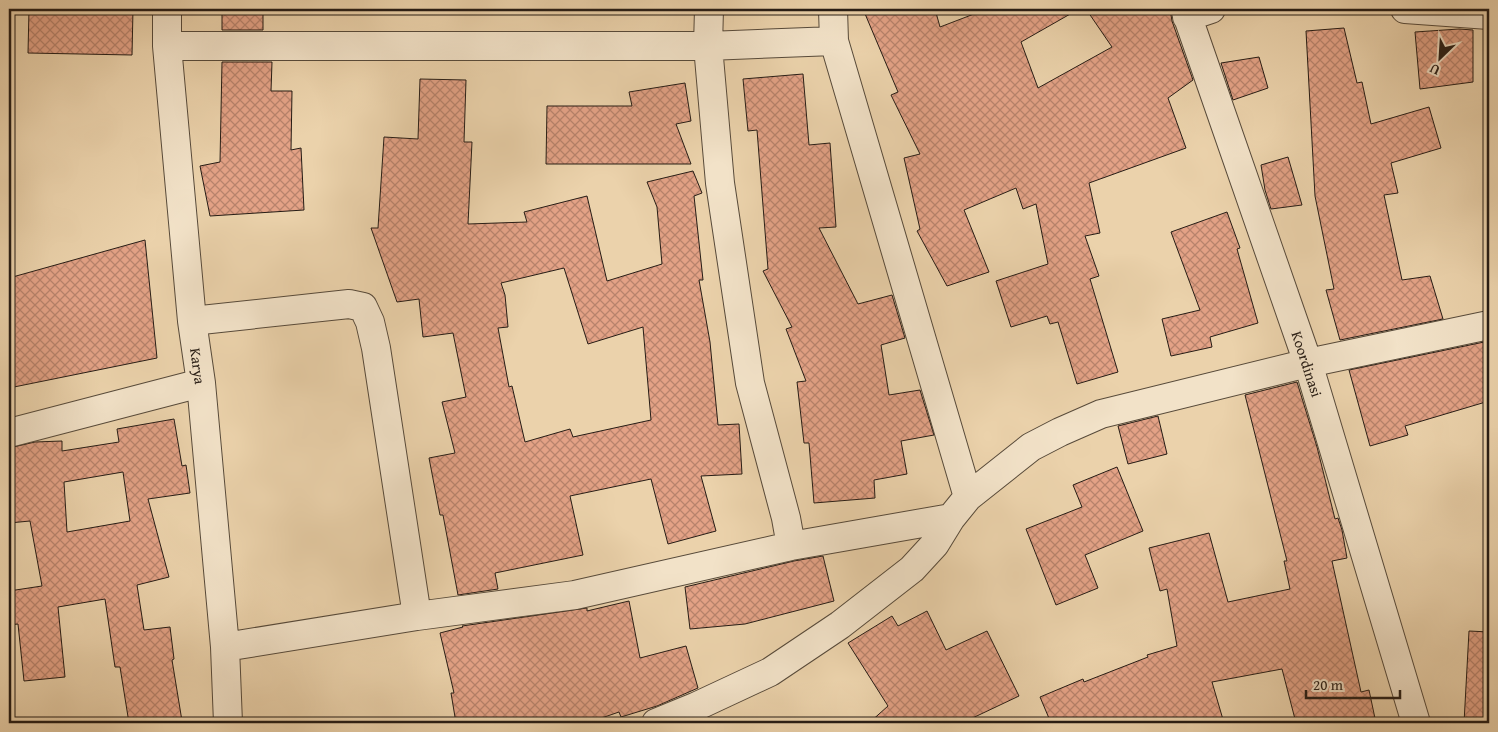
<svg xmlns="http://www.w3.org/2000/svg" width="1498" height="732" viewBox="0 0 1498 732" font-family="'Gentium Book Plus',serif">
<defs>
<pattern id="building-cross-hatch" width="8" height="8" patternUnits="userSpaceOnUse" patternTransform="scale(1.25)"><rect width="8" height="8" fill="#e3a286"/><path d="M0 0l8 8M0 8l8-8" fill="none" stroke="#b8836c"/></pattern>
</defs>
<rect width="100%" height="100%" fill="#ebd2ab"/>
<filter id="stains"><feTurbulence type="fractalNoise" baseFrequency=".004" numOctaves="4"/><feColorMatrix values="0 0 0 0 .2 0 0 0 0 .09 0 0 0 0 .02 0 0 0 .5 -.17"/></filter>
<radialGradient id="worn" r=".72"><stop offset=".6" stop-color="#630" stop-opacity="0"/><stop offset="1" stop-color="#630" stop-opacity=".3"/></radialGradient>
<path fill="url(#building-cross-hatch)" stroke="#261c15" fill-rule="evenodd" d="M29,9H133L132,55L28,53Z
M222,9H263V30H222Z
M863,9H935L940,27L987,9H1079L1021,42L1038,88L1112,47L1086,9H1170L1172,21L1193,80L1168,98L1186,148L1089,183L1100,233L1085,236L1099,276L1090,279L1118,372L1077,384L1058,322L1050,324L1047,316L1011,327L996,281L1048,264L1036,204L1023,209L1016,188L964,210L989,272L947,286L917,231L920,229L904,158L920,154L891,95L898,92Z
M1344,28L1357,83L1362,82L1371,124L1429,107L1441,148L1391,163L1398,193L1384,195L1402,280L1430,276L1443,319L1340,340L1326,290L1334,289L1315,196L1306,31Z
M1459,29L1473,30V82L1420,89L1415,32Z
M1259,57L1268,88L1233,100L1221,63Z
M222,62H272L271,91H292L291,150L301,148L304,210L210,216L200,166L220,162Z
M803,74L809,145L830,143L836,227L819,228L858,304L892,295L905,338L881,345L889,395L920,390L934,435L901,441L907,474L874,480L875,498L814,503L809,443H804L797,382L806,381L786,329L792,327L763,271L768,269L757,130L748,131L743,79Z
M420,79L466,80L464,142H472L468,224L527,222L524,212L587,196L607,281L662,264L657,207L647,182L693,171L702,193L694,196L703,280H699L710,342L718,425L739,424L742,474L701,476L716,531L668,544L651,479L570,496L583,555L495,573L498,589L458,595L443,515H440L429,458L455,453L442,402L466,397L453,333L423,337L419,299L397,302L371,228H378L384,137L418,139ZM564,268L588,344L643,327L651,420L573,437L570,429L525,442L512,386L509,387L498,328L508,327L505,295L501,283Z
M685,83L691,121L676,124L691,164H546L547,106H632L629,92Z
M1288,157L1302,205L1271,209L1265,190L1261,165Z
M1227,212L1240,248L1237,249L1258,323L1210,337L1212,347L1171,356L1162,319L1200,310L1171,232Z
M145,240L157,358L9,388V278Z
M1489,341V401L1405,426L1408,435L1370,446L1349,370Z
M1297,382L1317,447L1335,519L1338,518L1342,530L1347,558L1332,561L1361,692L1369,690L1376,723H1296L1282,669L1212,682L1224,723H1051L1040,697L1083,679L1084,682L1148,657L1147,655L1177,646L1167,589L1160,591L1149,548L1209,533L1228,602L1290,589L1284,561H1287L1245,395Z
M1158,416L1167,454L1128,464L1118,426Z
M174,419L182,466L186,465L190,493L148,499L169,577L137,585L144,630L170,627L174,659L172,660L182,721L166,723H129L120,667H115L105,599L58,607L65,677L24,681L18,624L9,625V591L42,586L30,521L9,523V448L35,442L62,441V451L119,442L117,429ZM123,472L130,521L67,532L64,482Z
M1117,467L1143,531L1085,555L1098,588L1056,605L1026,529L1082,507L1073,485Z
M823,556L834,601L745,624L690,629L685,587L794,561Z
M629,601L640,658L686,646L698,688L657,706L621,717L619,712L587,723H456L451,693H454L440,633L463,627L462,626L587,608V611Z
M927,611L946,650L987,631L1019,696L962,723H869L888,706L848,643L892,616L898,626Z
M1469,631L1489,632V723H1464Z"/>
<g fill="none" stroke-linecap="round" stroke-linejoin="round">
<g stroke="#574a3a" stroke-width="30">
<path id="minor" d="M167,9V46L192,321L201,383L225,647L228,723
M709,9L708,46L720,183L750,383L786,518L791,546
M833,9L834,41L968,497
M1185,9L1308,363L1416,723
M1405,9L1489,15
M1187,17L1211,9
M167,46H708L834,41
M192,321L349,304L363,307L370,322L376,348L417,616
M9,433L201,383
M225,647L417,616L575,595L791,546L951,518
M656,723L695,707L770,672L840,625L912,569L935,544L951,518L968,497L1031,447L1060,432L1101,414L1308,363L1489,325"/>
</g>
<use href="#minor" stroke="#f2e2c8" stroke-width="28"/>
</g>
<g text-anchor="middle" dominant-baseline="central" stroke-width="5" stroke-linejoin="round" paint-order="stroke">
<g font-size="15" fill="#261c15" stroke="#f2e2c8">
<text transform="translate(1307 364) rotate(72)">Koordinasi</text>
<text transform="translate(198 366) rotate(82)">Karya</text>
</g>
</g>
<rect width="1498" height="732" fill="none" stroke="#ebd2ab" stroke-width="30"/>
<rect x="10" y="10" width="1478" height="712" fill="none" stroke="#261c15" stroke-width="2.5"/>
<rect x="15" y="15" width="1468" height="702" fill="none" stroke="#261c15"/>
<g transform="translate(1440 58) rotate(205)" stroke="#f2e2c8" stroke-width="4" paint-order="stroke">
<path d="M0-4L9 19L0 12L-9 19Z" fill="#261c15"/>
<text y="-8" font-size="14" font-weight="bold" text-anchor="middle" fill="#261c15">U</text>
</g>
<path d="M1306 690v8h94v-8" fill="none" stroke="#261c15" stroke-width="2.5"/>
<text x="1313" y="690" font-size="15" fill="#261c15" stroke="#f2e2c8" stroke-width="4" paint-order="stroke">20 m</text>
<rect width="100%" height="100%" filter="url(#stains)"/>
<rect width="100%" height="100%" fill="url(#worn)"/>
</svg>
